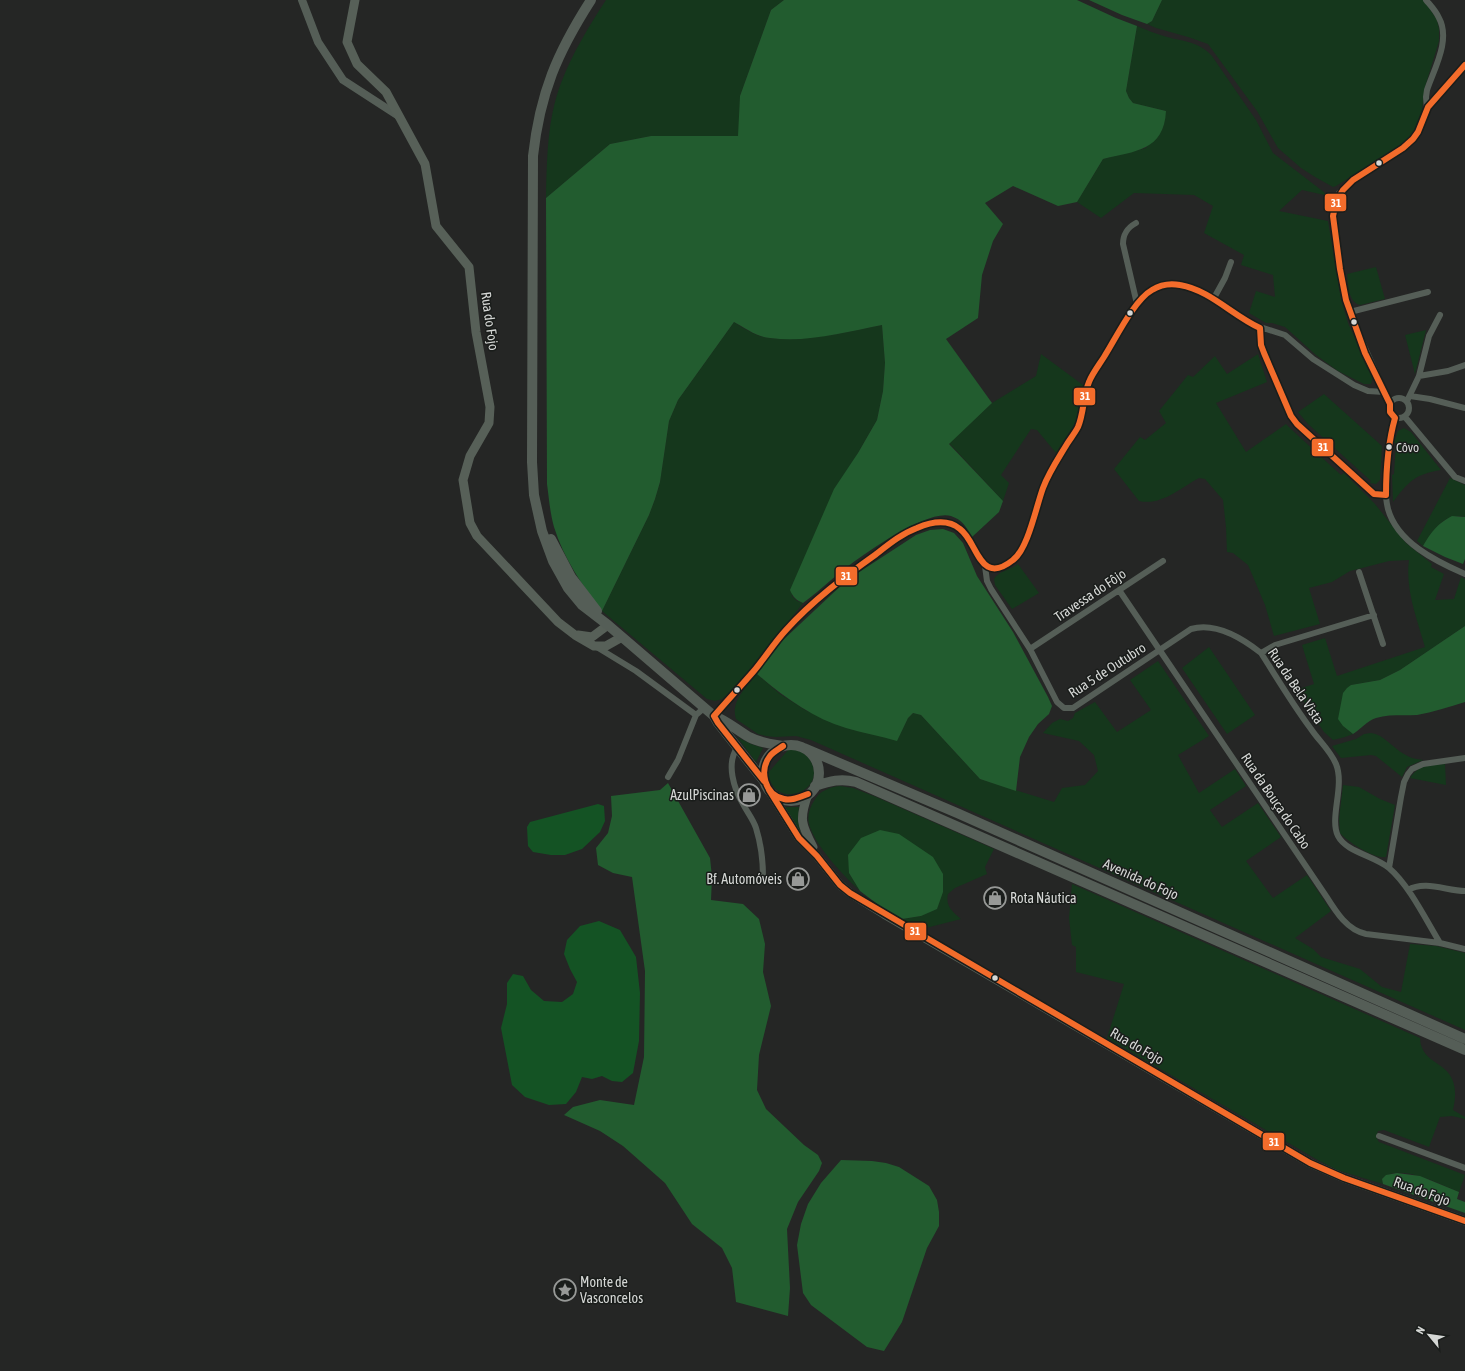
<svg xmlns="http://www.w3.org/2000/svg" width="1465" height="1371" viewBox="0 0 1465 1371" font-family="'Asap Condensed',sans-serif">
<rect width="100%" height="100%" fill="#252625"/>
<path fill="#15371c" d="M606,0H784L771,10L740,96L739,136H651L610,144L546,198C547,159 547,120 561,83C572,54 589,26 606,0Z
M1162,0H1424L1437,20L1439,29V41L1425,87L1422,110L1419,122L1415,130L1409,138L1399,147L1336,186L1333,187L1315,177L1301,168L1278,148L1257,111L1208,44L1188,37L1156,28L1147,24L1152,21Z
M1137,26C1147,30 1156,34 1167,37C1185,42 1198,41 1212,56L1256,120L1273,153L1329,196L1302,190L1279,211L1328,221L1341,299L1348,323L1373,377L1371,384H1364L1338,371L1316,355L1285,327L1272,323H1266L1249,313L1256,291L1275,297L1273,275L1241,265L1244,255L1204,233L1213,206L1194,195L1134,193L1101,218L1077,202L1103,159L1146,148L1166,111L1133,103L1129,98L1126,91Z
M1376,267L1385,299L1360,305C1348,302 1348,284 1347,274Z
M734,322C745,329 757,337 770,338C807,342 846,332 882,325L885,363L883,391L877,420L858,453L792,596L797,601L803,603L752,668L730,692L722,699L715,701L707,699L602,611L649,515L655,499L660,482L669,421L678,400Z
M1426,330L1415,374L1405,335Z
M1041,354L1083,385L1076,422L1056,453L1037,430L1031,429L1001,475L1009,483L1003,501L949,443L992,403L1036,376Z
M1258,354L1267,382L1216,403L1246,452L1286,424L1292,430L1341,475L1344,473L1375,504L1406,543L1432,564L1431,567L1444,574L1435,600L1454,599L1461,577L1465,579V626L1400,670L1380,680L1351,685L1343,726L1353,734L1345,737L1333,740L1324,732L1296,690L1314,684L1302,645L1325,638L1337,676L1425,647C1417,619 1405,589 1409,560L1389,561L1366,567L1350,571L1332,582L1309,588L1320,624L1274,636L1265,605L1248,565L1233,553L1227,552L1226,527L1223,500L1205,479L1199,478C1180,488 1162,506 1139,501L1114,469L1140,437L1145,440L1166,423L1159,411L1188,375L1193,377L1215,356L1227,374Z
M1324,394L1382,446L1380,480L1376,484L1370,483L1371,481L1308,424L1298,412Z
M1404,428L1411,432L1441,470C1415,474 1408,482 1393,502L1392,475L1394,474L1396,444L1394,442L1398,431Z
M1450,478L1465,485V517C1445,511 1433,531 1423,546L1417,541Z
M1018,564L1039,593L1012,609L995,585L994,579C998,571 1011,570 1018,564Z
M1209,647L1255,715L1227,734L1182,668Z
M1158,661L1209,736L1178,755L1199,793L1235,769L1246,786L1210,810L1222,827L1258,803L1281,837L1246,861L1273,898L1307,875L1331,911L1295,938L1313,949L1321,957L1360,969L1382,987L1401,992L1410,944L1436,946L1465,953V1030L811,740L796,736L775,737L766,736L758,734L736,719C730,702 747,686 757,674L780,694L807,711L897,740L908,718L913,713L921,715L980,779L1054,802L1062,788L1085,785L1098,771L1094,755L1079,741L1043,733L1052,723L1060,719L1068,721L1073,718L1075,713L1095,702L1117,732L1151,710L1130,680Z
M1371,733C1383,734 1393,748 1404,754C1410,758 1416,759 1423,760L1407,767L1402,777L1376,756L1371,755L1341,758L1332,746L1356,739L1364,734Z
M737,737L751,744L763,748L756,762Z
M788,750C796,749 805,752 810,760C829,791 774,812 768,773Z
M1445,764L1446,785L1410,778C1418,765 1431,765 1445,764Z
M1343,785L1359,787L1380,799L1395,805L1386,857C1374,859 1348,842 1340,833L1339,819Z
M840,786L853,788L876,797L994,849L985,867L987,874L955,888L948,894C945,906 953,912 961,919L922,929L902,919L921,916L849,873L860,891C844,876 815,846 809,824C807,816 810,807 814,801C819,791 830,787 840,786Z
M784,807H799L798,820L801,833Z
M1072,884L1420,1038C1421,1071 1465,1057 1453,1110L1465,1117V1119L1452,1116L1440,1117L1429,1147L1384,1130L1378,1131L1376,1137L1379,1142L1465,1175L1459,1192C1441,1185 1399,1162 1382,1179L1383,1184L1337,1170L1316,1159L1107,1038L1124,984L1076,972V947L1072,945L1069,918Z"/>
<path fill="#225c2f" d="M784,0H1077L1116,18L1137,26L1126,91L1129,98L1133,103L1166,111C1164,151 1135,151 1103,159L1077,202L1058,206L1013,186L985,203L1003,224L993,241L982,275L978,318L946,339L992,403L949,444L1003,501L999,512L972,537C966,527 963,520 951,516C928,509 870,550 851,564C834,576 820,591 803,603C796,600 793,597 790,590L834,489L858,453L877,420L883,391L885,363L882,325C846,332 807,343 770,338C757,337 745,328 734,322L678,400L669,421L660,482L655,499L649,515L602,611C582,585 564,559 554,527C550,513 549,498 547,484L546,198L610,144L651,136H738L740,96L771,10Z
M1089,0H1162L1152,21L1147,24L1122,15Z
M1452,516L1465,517V559L1463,564L1445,557L1423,546C1432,531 1437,524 1452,516Z
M943,529L954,533L963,543L977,576L1013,632L1048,697L1052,706L1049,714L1038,724L1029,737L1020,757L1016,791L980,779L921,715L913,713L908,718L897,741C880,736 863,733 846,728C812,718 783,696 757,674L783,640L847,580L916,535L930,530Z
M1465,626V702C1449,707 1433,712 1417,715C1403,716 1389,714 1376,718C1367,721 1361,729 1353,734L1343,726L1338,719L1343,693L1347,688L1351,685L1380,680L1400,670Z
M668,783L710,858L712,877L711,900L743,904L759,919L765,944L763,972L771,1006L759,1055L757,1090L766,1109L804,1145L818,1155L822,1163L819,1171L798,1202L787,1229L790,1288L788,1316L736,1302L732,1268L722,1248L692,1224L665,1183L623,1146L600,1131L564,1115L573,1107L600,1100L634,1105L644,1057L645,971L632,877L613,873L598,865L596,848L608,833L612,816L611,796L660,790Z
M880,830L899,834L933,857L943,874V892L937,909L921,916L902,919L880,906L860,891L849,873L848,855L861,838Z
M841,1160L872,1161L886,1163L899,1167L929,1186L937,1200L939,1212V1226L927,1248L902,1322L884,1351L867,1347L811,1305L803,1293L797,1245L801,1224L808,1204L821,1183Z
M1397,1173L1420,1176L1459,1192L1457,1199L1465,1202V1213L1383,1184L1382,1179L1386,1175Z"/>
<path fill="#145324" d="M598,804L604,806L605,821L600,832L582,849L565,855H551L533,852L528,846L527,827L530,822Z
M599,921L620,930L636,957L640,993L639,1041L633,1073L622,1082L612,1081L602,1076L592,1079L582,1077L576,1092L566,1104L549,1105L525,1097L512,1085L501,1028L507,1004V983L513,974L523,976L531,990L544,1001L562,1002L573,994L577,982L570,969L564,954L567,940L580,926Z"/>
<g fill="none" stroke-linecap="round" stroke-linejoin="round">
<path stroke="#555e57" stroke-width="6" d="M1426,0C1431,6 1436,11 1439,18C1451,40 1434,69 1427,90L1426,97L1427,109
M1136,223C1127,228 1123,234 1123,244L1137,304
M1214,298L1225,278L1231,262
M1350,312L1428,292
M1260,328L1261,345L1264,353L1291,416L1297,424L1369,490L1374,494L1386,495
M1419,376L1448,371L1465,365
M1410,396L1430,399L1465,408
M1389 408a10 10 0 1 1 20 0a10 10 0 1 1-20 0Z
M1407,401L1419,376L1429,336L1440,315
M1390,404L1356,328L1346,300L1336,237L1333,207L1339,193L1347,184L1398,152L1413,138L1421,125L1427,109L1465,65
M1405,417L1455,477L1465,481
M1395,418C1389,436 1387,453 1386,472C1385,484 1385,497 1388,509C1397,542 1435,561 1465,574
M985,566L987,581L991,589L1030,649L1057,702L1064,708H1073L1191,629C1215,622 1242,638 1261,653C1277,678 1293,705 1311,729C1319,741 1330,750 1336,764C1345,786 1329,818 1338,836C1346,852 1375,856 1389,868C1409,885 1426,920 1440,943
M1359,572L1383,644
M1119,590L1326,896C1336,912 1347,930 1366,934L1440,943L1465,949
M595,646L636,671L696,715
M1030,649L1163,561
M1261,653L1275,645L1374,615
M714,716L753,672L786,630L803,613L849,573L904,534L916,528L935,522L946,523L954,525L961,529L968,537L977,555L985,566L993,568L1001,567L1009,563L1015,559L1024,545L1043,488L1050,471L1078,426L1089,382L1137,304L1144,295L1151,290L1159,286L1178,284L1189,287L1214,298L1251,324L1285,335L1313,359L1354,385L1368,391L1384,392
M737,748C726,764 734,789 743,804C747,812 753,819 756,828C761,844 763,860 763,877
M668,777L678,760L696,715L704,708
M1389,868L1401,797L1404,782L1408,774L1412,769L1423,764L1465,758
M1408,890C1425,880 1447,891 1465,891
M1379,1136L1465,1168"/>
<path stroke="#555e57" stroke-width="8" d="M302,0L318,42L343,80L397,115"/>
<path stroke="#576058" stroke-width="9" d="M355,0L347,42L357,64L386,92L425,164L436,226L469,267L476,332L490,407L489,423L470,456L463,480L470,523L477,536L558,622L575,635L594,646H606L622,637
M578,635L592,637L608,625
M769,790L799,838L817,856L840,885L850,893L884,914L1310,1163L1344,1178L1465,1221
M808,794C799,819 801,824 813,847"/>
<path stroke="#555e57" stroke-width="10" d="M591,0C557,53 540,93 533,156L532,462L534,495L542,531L553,561L568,588L582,605L608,625L714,716C727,721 737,730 749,737C760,743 771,744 783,746
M551,539L571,577L597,611
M714,716L718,723L764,781
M763 773a28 28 0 1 1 56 0a28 28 0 1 1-56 0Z
M804,748L957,813L1465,1039
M815,786C830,781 841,778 856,782L1465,1050"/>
<g stroke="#1a1d1b" stroke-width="9">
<path id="bus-1" d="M714,716C727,701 740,687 753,672C764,659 774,643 786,630C812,601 844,577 875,555C888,545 901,534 917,528C931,522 948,519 960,529C978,542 979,587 1013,560C1028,549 1036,507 1043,488C1049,472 1058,459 1067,444C1070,439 1075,433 1078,427C1084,413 1083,396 1089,382C1092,374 1099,365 1104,357C1115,340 1134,300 1152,290C1160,285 1170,283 1180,285C1210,290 1233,316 1260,328L1261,345L1264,353L1291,416L1297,424L1374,494L1386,495C1386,469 1388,443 1395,418L1390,412V404L1365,353L1346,300L1340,269L1333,216L1336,202L1343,190L1353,180L1403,148L1413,139L1418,132L1428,107L1465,65
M714,716L718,723L764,781
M783,746C779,749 773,752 770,756C759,770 764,795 784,799C792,801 800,797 808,794
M769,790L799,838L817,856L840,885L850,893L1310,1163L1344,1178L1465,1221"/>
</g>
<use href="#bus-1" stroke="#f36c2b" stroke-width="6"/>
</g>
<defs>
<g id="shop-ring" transform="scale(1.15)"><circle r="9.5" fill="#1a1d1b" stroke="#979997" stroke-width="1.5"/><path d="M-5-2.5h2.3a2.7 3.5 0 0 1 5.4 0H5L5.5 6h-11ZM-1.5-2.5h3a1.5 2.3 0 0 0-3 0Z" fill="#979997"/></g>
<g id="sight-ring" transform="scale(1.15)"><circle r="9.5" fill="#1a1d1b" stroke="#979997" stroke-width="1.5"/><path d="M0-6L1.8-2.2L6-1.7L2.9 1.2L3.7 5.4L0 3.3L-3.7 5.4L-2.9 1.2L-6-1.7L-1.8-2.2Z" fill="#979997"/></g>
</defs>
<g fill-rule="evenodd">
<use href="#shop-ring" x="749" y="795"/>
<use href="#shop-ring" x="798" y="879"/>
<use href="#shop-ring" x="995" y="898"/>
<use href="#sight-ring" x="565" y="1290"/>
</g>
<g fill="#d5d7d5" stroke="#1a1d1b" stroke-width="1.5">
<circle cx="1379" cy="163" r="3.5"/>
<circle cx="1130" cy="313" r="3.5"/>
<circle cx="1354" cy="322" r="3.5"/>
<circle cx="1389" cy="447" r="3.5"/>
<circle cx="737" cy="690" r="3.5"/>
<circle cx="995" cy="978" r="3.5"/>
</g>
<g text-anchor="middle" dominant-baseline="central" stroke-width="3" stroke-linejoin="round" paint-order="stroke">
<g font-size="13" fill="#d5d7d5" stroke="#1a1d1b" text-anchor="start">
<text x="1396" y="447">Côvo</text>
</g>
<g font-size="14" fill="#d5d7d5" stroke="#1a1d1b">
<text transform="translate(490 321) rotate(82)">Rua do Fojo</text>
<text transform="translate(1090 595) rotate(-34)">Travessa do Fôjo</text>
<text transform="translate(1107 670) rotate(-33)">Rua 5 de Outubro</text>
<text transform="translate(1296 686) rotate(56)">Rua da Bela Vista</text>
<text transform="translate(1276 801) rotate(56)">Rua da Bouça do Cabo</text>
<text transform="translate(1141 879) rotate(24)">Avenida do Fojo</text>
<text transform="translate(1137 1046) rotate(30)">Rua do Fojo</text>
<text transform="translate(1422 1191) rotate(20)">Rua do Fojo</text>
</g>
<g font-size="14" fill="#d5d7d5" stroke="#1a1d1b" text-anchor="end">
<text x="734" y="795">AzulPiscinas</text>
<text x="782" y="879">Bf. Automóveis</text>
<text x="1010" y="898" text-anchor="start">Rota Náutica</text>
<text x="580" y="1282" text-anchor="start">Monte de<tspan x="580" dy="16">Vasconcelos</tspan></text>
</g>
</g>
<g stroke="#1a1d1b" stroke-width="1.5">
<rect x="1324" y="193" width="23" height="19" rx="4" fill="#f36c2b"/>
<rect x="1073" y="387" width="23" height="19" rx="4" fill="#f36c2b"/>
<rect x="1311" y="438" width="23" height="19" rx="4" fill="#f36c2b"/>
<rect x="835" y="566" width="23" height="20" rx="4" fill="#f36c2b"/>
<rect x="904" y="922" width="23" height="19" rx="4" fill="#f36c2b"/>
<rect x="1262" y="1132" width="23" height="19" rx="4" fill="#f36c2b"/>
</g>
<g font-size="11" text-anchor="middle" font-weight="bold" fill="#fff">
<text x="1336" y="207">31</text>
<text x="1085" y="400">31</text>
<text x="1323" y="451">31</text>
<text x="846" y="580">31</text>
<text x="915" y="935">31</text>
<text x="1274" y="1146">31</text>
</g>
<g transform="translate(1429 1335) rotate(299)" stroke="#1a1d1b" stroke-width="3" paint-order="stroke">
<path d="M0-3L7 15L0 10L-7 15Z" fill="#d5d7d5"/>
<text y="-6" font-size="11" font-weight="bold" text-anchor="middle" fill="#d5d7d5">N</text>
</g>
</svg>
